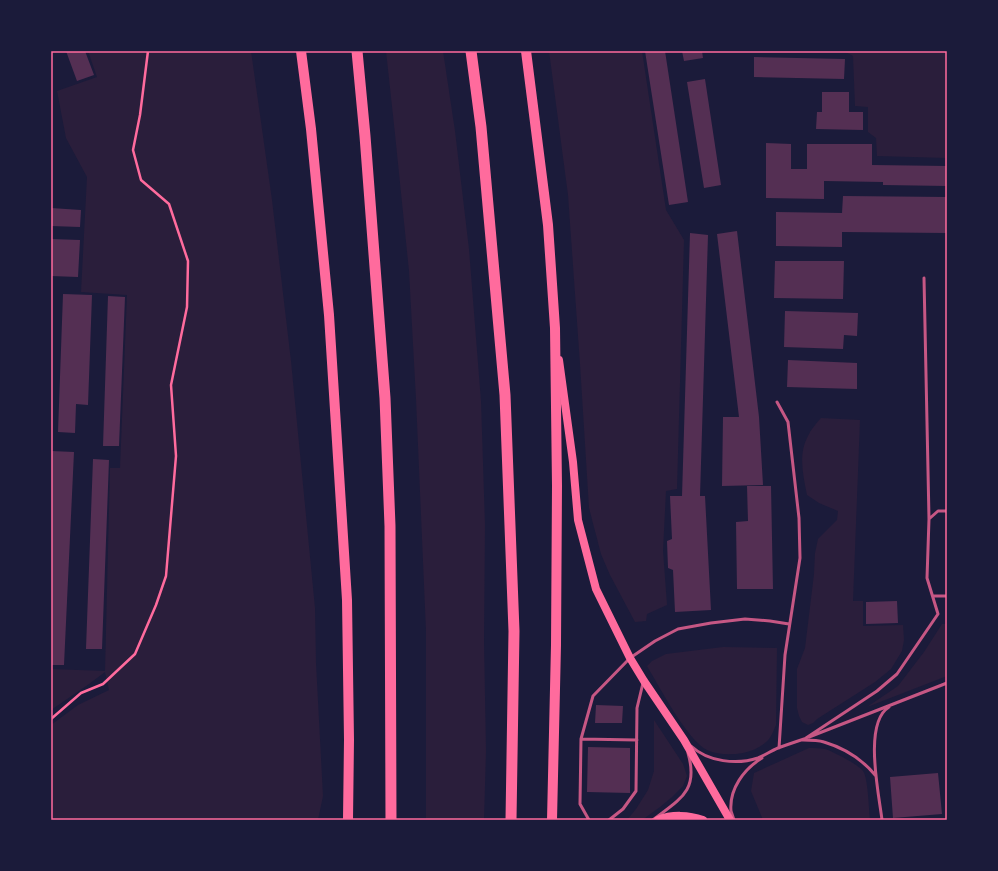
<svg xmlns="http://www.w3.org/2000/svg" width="998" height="871" viewBox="0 0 998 871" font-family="Spectral,serif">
<rect width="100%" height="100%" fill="#1b1b3a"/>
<path fill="#2a1e3b" d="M88,51H251L272,200L291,361L315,608L316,663L323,796L318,820H51V725L78,705L109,690L105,672L89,684L51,710V669L105,671L110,468H120L127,295L81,292L87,177L66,138L57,91L97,77Z
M386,51H443L455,131L469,249L481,401L485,525L484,641L486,751L484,820H426V631L416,399L409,271L395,134Z
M549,51H642L666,210L684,240L677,489L666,491L663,551L667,605L647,614L646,621L635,622L610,575L601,554L589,508L580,364L568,195Z
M844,51H947V158L877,156L876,138L868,132V107L855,106L853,56Z
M821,418L860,420L853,601H863V626L903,625L904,640L902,651L891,669L875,682L817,719L813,723L808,725L802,722L799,716L797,708V669L805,648L814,574L815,553L818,539L837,520L838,511L819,503L807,495C803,475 798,454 808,436C811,429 816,424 821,418Z
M942,624H947V676L867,707L898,686L924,652Z
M723,647L777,648L776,725C774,729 773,733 771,736C765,746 753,751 743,753C731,755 718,755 707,750C687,740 659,686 647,666L652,661L666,654Z
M654,720L683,764L687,776L683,786L672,797L660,807L642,820H627L636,809L648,790L654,771Z
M809,748C814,748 820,748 825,749C832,751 859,765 863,771C868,777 869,811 870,820H763L751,791L754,773Z"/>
<path fill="#542f53" d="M66,51H85L94,75L77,81Z
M645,51H665L688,202L669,205Z
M682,51H702L703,58L684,61Z
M754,57L845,59L844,79L754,77Z
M705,79L721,185L704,188L687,82Z
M822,92H849V112H863V130L816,129L817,112H822Z
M766,143L791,144V169H807V144H872V165L947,166V186L883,185V182L824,181V199L766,198Z
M843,196L947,197V233L842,232V247L776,246V212L842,213Z
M51,208L81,210L80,227L51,226Z
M737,231L759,417L763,485L722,486L723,417H739L717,234Z
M690,233L708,235L700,496H705L711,610L675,612L673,570L668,568L667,541L672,539L670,496H682Z
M51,239L80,240L78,277L51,276Z
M775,261H844L843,299L774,298Z
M63,294L92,295L88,405L76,404L75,433L58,432Z
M108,296L125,297L119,446H103Z
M785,311L858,313L857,336L844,335L843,349L784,347Z
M788,360L857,363V389L787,387Z
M51,451L74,452L64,665H51Z
M93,459L109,460L102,649H86Z
M747,486H771L773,589H737L736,522L748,521Z
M897,601L898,623L866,624V602Z
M596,705L623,706L622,723H595Z
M588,747L630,748V793L587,792Z
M938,773L942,814L893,818L890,777Z"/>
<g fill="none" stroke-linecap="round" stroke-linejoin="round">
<path stroke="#ff6b9d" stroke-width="2.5" d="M51,719L81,693L103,684L135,654L156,605L166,576L176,456L171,385L187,307L188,261L169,204L141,180L133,150L140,115L148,51"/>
<path stroke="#c65784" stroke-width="3" d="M924,278L929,519
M777,402L788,422L799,518L800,558L785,655L779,748
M933,596H947
M809,737L947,683
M581,739L637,740
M803,740L877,691L897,674L938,614L927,578L929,519L938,511H947
M803,740C810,740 818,740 824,742C844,748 863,760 876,776
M691,746C708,762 737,765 758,758C765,755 771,751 778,748C786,745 795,742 804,739
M589,820L580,804L581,739L593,696L630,658L655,641L678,629L711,623L745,619L770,621L789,624
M609,820L623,809L636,791L637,708L643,683
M653,820C680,799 699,791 688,753
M734,820C733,817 732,814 731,811C729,789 744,769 762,758
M882,820C879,794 863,723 889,707"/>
<path stroke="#ff6b9d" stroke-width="8" d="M559,360L573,462L578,520L596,589L630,658L644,681L684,740L730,820
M658,820C672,814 689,815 703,820"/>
<path stroke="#ff6b9d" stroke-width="10" d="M301,51L311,129L329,315L347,600L349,740L348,820
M526,51L548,225L555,328L557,486L556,645L552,820"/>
<path stroke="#ff6b9d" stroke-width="11" d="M357,51L365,136L385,398L390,526L391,820
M471,51L481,127L505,395L514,631L511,820"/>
</g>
<rect width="998" height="871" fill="none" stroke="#1b1b3a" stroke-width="104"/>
<rect x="52" y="52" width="894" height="767" fill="none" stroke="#ff6b9d" stroke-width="1.5"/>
</svg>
